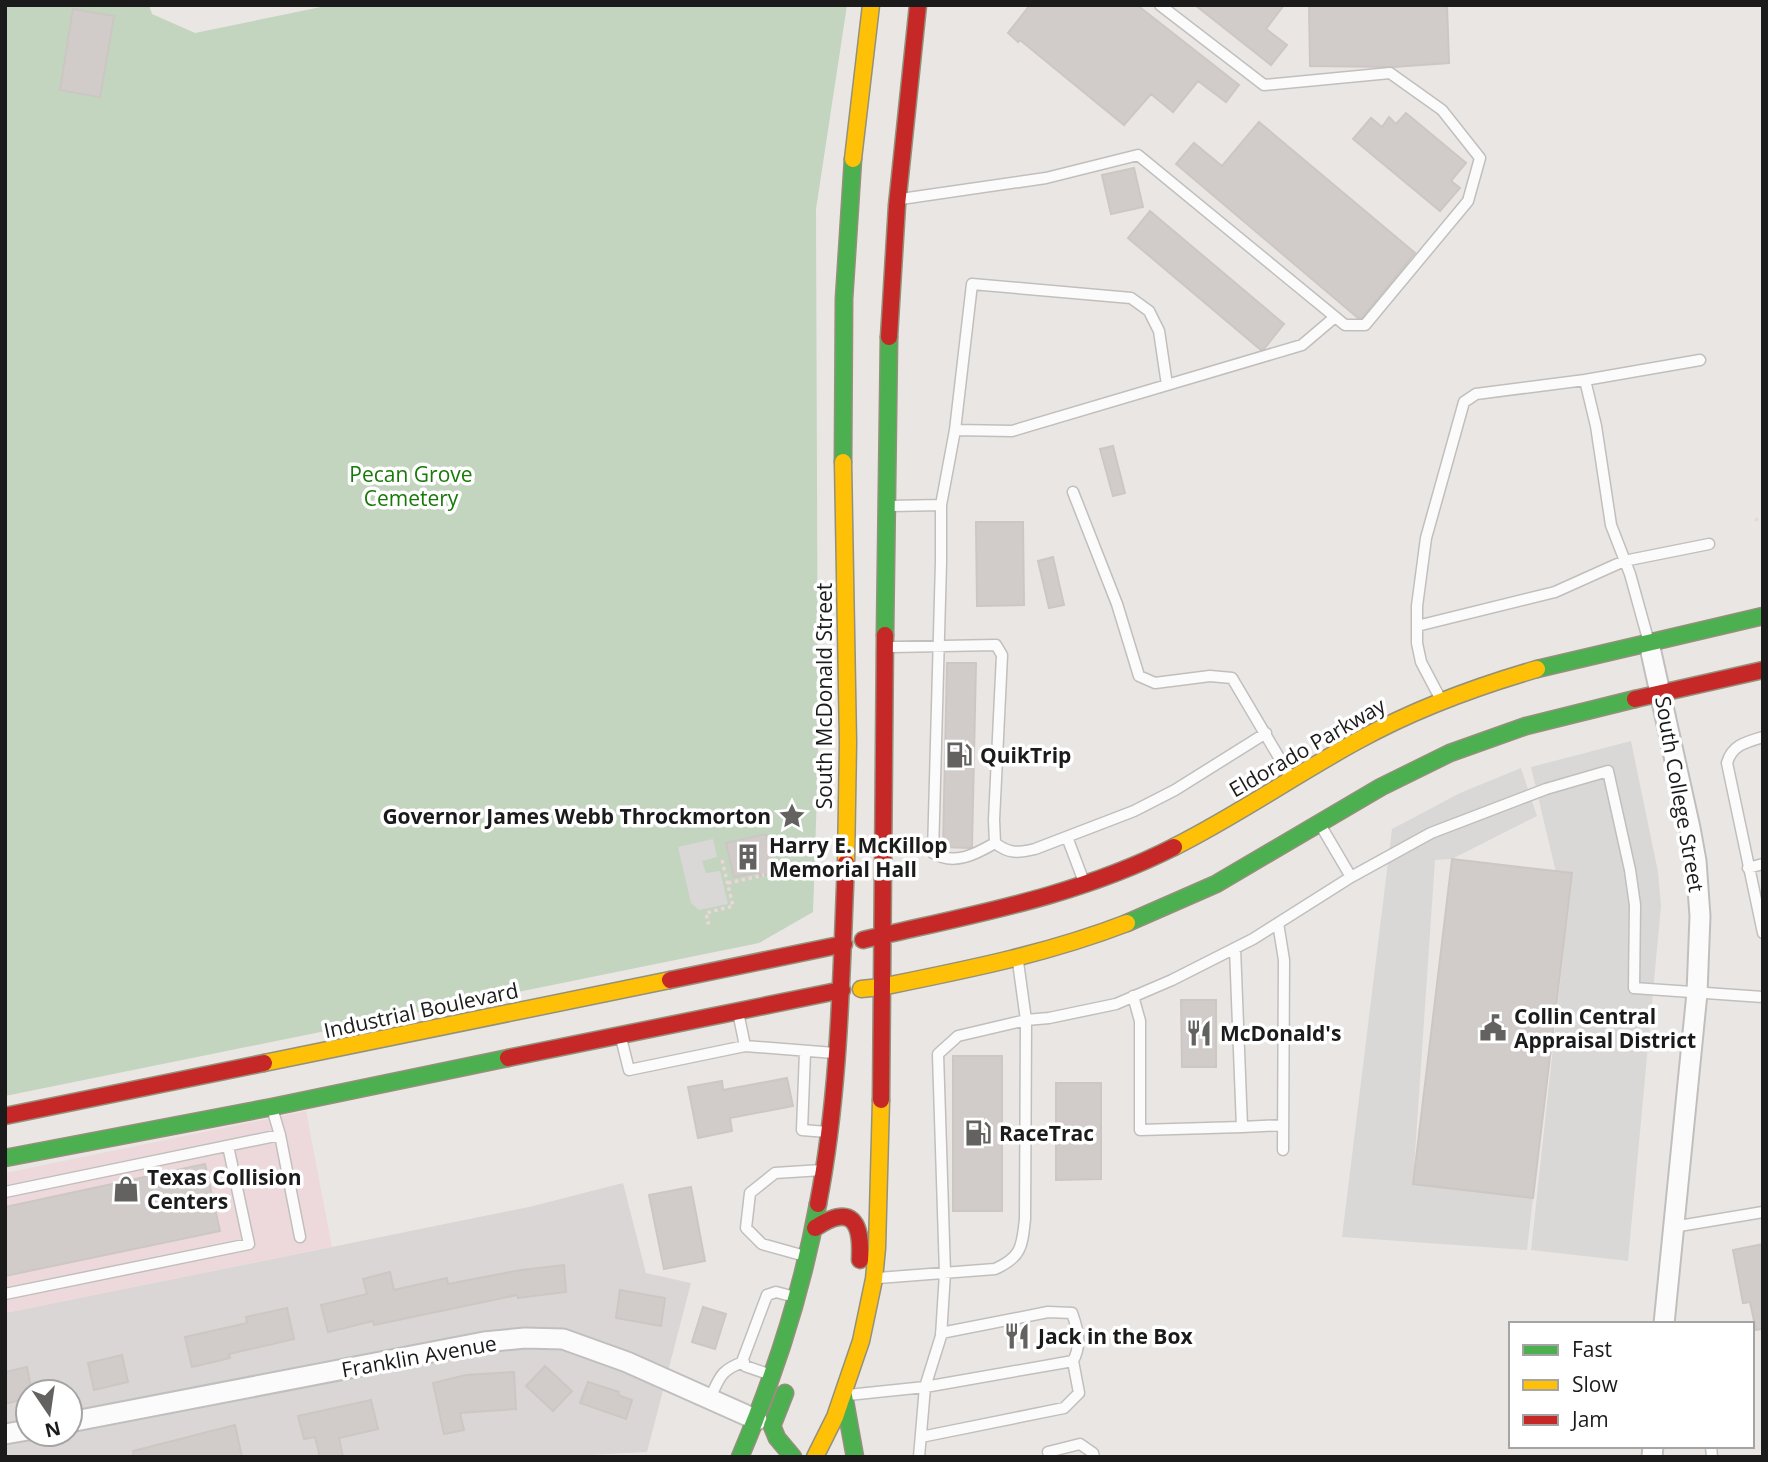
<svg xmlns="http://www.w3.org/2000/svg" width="1768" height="1462" viewBox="0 0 1768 1462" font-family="'Open Sans',sans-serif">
<rect width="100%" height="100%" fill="#eae6e3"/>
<path fill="#d9d6d5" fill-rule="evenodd" d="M623,1183L646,1273L691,1283L647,1452L551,1457H5V1313L529,1207ZM28,1392H70V1434H28Z"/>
<path fill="#edd9db" d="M306,1111L332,1247L5,1313V1173Z"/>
<path fill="#c3d4bf" d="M5,5H149L152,14L195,33L331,5H847L816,209L818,763L813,912L759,943L5,1096Z"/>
<path fill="#dad8d7" d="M1631,741L1658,872L1661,906L1628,1261L1531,1250L1567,919L1531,767Z
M1521,768L1537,816L1452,859L1435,860L1413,1183L1533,1198L1527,1250L1342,1237L1392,829L1460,793Z
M713,839L717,857L702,861L706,873L720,871L728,904L699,910L691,903L678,847Z"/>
<path fill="#d1ccca" stroke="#cdc7c4" stroke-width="2" d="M1030,5H1137L1239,85L1226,102L1198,81L1173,112L1151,94L1124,125L1020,40L1018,42L1008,33Z
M1195,5H1284L1266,29L1287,45L1271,65Z
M1309,5H1447L1449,63L1393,67L1310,66Z
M73,9L114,16L100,97L60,90Z
M1406,113L1466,163L1451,181L1460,188L1440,211L1353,139L1371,118L1382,127L1389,117L1396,124Z
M1259,122L1415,253L1362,318H1358L1176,164L1194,143L1222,166Z
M1134,168L1143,207L1111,214L1102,175Z
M1150,211L1284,324L1264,349L1261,350L1128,238Z
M1113,446L1125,493L1113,496L1100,449Z
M976,522H1023L1024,605L977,606Z
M1053,557L1064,605L1049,608L1038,561Z
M947,663H976L972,847L969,848L943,847Z
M766,834L775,873L760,876L759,872L734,877L726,843Z
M1452,859L1572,873L1533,1198L1413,1184Z
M1181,1000H1216V1067H1182Z
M953,1056H1002V1211H953Z
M787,1078L793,1106L730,1118L732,1131L698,1138L688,1087L722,1081L723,1090Z
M1056,1083H1101V1179L1056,1180Z
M205,1164L220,1231L5,1276V1207Z
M691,1187L705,1261L664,1269L649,1195Z
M1763,1244V1329L1756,1330L1750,1302L1743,1303L1733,1250Z
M564,1265L566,1292L518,1298L517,1295L374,1325L373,1321L328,1332L321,1305L367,1294L363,1279L390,1272L394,1290L447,1278L448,1284L521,1270Z
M620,1290L665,1298L661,1326L616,1318Z
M703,1307L726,1314L715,1349L692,1342Z
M287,1308L294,1339L229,1354L230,1358L192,1367L185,1337L247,1323L246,1317Z
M122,1355L128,1382L94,1390L88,1363Z
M545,1366L572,1391L553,1411L526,1386Z
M27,1367L32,1392H28V1398L5,1404V1372Z
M514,1372L516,1409L460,1413L464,1430L444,1434L433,1383L466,1375Z
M588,1382L619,1392L618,1395L632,1400L626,1419L580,1403Z
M371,1400L378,1429L339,1438L343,1457H320L315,1437L304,1439L298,1416Z
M235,1425L242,1457H134L133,1451Z"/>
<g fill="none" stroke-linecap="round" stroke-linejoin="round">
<g stroke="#c1bfbe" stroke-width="13">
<path id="lane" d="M901,199L1046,178L1138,155L1345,325H1365L1468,201L1480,158L1442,110L1390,73L1264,85L1160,5
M1585,380L1700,360
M955,430L1012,431L1167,385L1302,345L1335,317
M1073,492L1117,604L1139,676L1155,683L1210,676L1232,678L1290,776
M941,505L955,430L972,284L1131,298L1149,311L1159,331L1167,385
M891,506L941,505V562L933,853C954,866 976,854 995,843
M1417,626L1555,592L1624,561L1709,544
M891,647L996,645L1002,655L994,820L995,843C1009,854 1018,853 1035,849L1134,811L1175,790L1266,733
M1440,698L1421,662L1417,643V606L1426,538L1464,402L1476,394L1585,380L1596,426L1611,525L1630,574L1648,639
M1763,737C1746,742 1732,745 1727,763L1763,933
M1321,826L1351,877
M1067,837L1084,882
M1748,868L1763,864
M1278,923L1284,960L1283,1150
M1133,996L1140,1021V1130L1242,1127L1235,948
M738,1012L745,1046
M621,1038L629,1070L745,1046L834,1053
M805,1052L802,1130L827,1132
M272,1108L280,1135L300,1237
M1242,1127L1283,1125
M5,1192L280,1135
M1673,1227L1763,1212
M805,1256L762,1244L746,1228L750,1193L775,1173L822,1170
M878,1278L995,1269C1022,1257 1022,1246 1025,1219L1026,1020L1049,1018L1116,1004L1172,980L1253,939L1351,877L1431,833L1546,789L1608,771L1630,870L1635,905L1634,988L1763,997
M5,1294L249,1244L228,1146
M941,1333L1048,1312L1072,1313C1078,1330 1082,1344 1073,1361
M771,1375L745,1366L743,1359L767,1295L776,1292L795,1297
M848,1395L925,1387L941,1336L945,1273L938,1054L958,1036L1026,1020L1018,962
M709,1400C720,1378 719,1371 743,1362
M1711,1446L1712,1457
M1048,1452L1080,1444L1093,1453L1094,1457
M919,1457L925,1387L1073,1361L1079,1393L1064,1408L921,1437"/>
</g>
<g stroke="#c1bfbe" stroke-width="23">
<path id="street" d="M1649,643L1690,828L1696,861L1700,916L1697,993L1664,1324
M70,1422L484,1342L525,1338L563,1339L627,1362L757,1420
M5,1434L28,1430
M1652,1457L1653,1446"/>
</g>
<g stroke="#94907b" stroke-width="19">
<path id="fast" d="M843,462L844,299L853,159
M885,635L889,337
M1537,669L1763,616
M1127,923L1216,884L1381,787L1450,753L1526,726L1635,699
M5,1158L272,1107L508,1058
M785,1393L772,1426L777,1438L793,1457
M844,1396L855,1457
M740,1457C775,1375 802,1292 818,1204"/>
</g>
<g stroke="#94907b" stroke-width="19">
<path id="slow" d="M853,159L871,5
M843,462L848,743L846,863
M1174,847C1238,815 1296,774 1359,740C1415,709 1475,687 1537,669
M861,989L881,987C965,970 1047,954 1127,923
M264,1063L670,980
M815,1457L835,1417L861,1341L874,1279L877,1248L881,1100"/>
</g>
<g stroke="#94907b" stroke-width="19">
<path id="jam" d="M889,337L897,205L918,5
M1635,699L1763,670
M863,940C969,915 1076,897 1174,847
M670,980L844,944
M508,1058L842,990
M881,1100L885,635
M5,1116L264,1063
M818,1204C840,1091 841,977 846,863
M815,1228C852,1203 862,1222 860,1260"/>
</g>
<path stroke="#ead7d9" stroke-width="3.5" stroke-dasharray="3.5 3.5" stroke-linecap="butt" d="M1755,519L1763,521
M728,883L764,875
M710,922L708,923L706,913L733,906L722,860H725"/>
<use href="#lane" stroke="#fcfbfb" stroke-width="10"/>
<use href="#street" stroke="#fcfbfb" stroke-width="19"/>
<use href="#fast" stroke="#4caf50" stroke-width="16"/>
<use href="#slow" stroke="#ffc107" stroke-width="16"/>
<use href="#jam" stroke="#c62828" stroke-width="16"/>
</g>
<defs>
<g id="fuel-bare" transform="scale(2.1)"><path d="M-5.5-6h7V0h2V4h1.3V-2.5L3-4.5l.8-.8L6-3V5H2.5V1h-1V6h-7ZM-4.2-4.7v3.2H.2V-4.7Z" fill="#636261" stroke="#fff" stroke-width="2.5" paint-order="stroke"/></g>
<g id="sight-bare" transform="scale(2.1)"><path d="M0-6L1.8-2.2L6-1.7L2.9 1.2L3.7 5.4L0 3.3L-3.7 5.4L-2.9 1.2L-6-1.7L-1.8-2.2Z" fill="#636261" stroke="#fff" stroke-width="2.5" paint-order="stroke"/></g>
<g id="building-bare" transform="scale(2.1)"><path d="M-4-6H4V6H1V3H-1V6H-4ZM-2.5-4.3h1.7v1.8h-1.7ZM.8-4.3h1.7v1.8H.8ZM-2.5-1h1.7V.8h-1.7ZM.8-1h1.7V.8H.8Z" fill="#636261" stroke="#fff" stroke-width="2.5" paint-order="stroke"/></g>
<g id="civic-bare" transform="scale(2.1)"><path d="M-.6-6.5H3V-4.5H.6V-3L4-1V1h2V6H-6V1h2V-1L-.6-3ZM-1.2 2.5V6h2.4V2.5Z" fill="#636261" stroke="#fff" stroke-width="2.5" paint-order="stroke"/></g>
<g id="restaurant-bare" transform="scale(2.1)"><path d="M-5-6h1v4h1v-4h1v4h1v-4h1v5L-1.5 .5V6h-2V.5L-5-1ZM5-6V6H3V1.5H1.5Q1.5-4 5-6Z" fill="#636261" stroke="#fff" stroke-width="2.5" paint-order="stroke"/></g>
<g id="shop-bare" transform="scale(2.1)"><path d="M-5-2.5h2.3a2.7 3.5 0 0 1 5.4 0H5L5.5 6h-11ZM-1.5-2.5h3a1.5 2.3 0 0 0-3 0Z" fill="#636261" stroke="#fff" stroke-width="2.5" paint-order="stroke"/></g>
</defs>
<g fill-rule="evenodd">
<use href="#fuel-bare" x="959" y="755"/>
<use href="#sight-bare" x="792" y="816"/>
<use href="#building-bare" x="748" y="857"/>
<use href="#civic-bare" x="1493" y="1028"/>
<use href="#restaurant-bare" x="1199" y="1033"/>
<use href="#fuel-bare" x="978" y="1133"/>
<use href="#shop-bare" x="126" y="1189"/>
<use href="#restaurant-bare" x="1017" y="1336"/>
</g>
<g text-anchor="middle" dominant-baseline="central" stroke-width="7" stroke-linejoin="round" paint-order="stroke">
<g font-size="21" fill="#187909" stroke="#fff">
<text x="411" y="474">Pecan Grove<tspan x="411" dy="24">Cemetery</tspan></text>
</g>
<g font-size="21" fill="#1b1b1b" stroke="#fff">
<text transform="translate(824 696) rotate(-90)">South McDonald Street</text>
<text transform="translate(1307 747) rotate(-30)">Eldorado Parkway</text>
<text transform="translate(1680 794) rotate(80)">South College Street</text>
<text transform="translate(421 1010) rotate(-12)">Industrial Boulevard</text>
<text transform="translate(419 1356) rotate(-10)">Franklin Avenue</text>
</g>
<g font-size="21" font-weight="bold" fill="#1b1b1b" stroke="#fff" text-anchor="start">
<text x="980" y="755">QuikTrip</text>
<text x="771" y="816" text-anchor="end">Governor James Webb Throckmorton</text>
<text x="769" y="845">Harry E. McKillop<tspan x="769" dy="24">Memorial Hall</tspan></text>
<text x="1514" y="1016">Collin Central<tspan x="1514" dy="24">Appraisal District</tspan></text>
<text x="1220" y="1033">McDonald's</text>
<text x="999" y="1133">RaceTrac</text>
<text x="147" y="1177">Texas Collision<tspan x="147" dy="24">Centers</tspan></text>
<text x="1038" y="1336">Jack in the Box</text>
</g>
</g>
<rect width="1768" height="1462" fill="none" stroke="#1b1b1b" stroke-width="14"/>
<rect x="1509" y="1322" width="245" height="126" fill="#ffffff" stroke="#a4a4a4" stroke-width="2"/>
<rect x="1523" y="1345" width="35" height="10" fill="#4caf50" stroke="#a4a4a4" stroke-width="2"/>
<text x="1572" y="1357" font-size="21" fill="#1b1b1b">Fast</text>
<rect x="1523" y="1380" width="35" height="10" fill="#ffc107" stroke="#a4a4a4" stroke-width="2"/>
<text x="1572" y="1392" font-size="21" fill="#1b1b1b">Slow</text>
<rect x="1523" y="1415" width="35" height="10" fill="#c62828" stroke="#a4a4a4" stroke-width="2"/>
<text x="1572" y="1427" font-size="21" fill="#1b1b1b">Jam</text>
<g transform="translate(49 1413) rotate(167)"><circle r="33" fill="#ffffff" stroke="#a4a4a4" stroke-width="2"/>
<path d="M0-5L12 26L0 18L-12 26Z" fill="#636261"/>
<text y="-10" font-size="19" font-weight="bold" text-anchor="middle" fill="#1b1b1b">N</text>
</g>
</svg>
